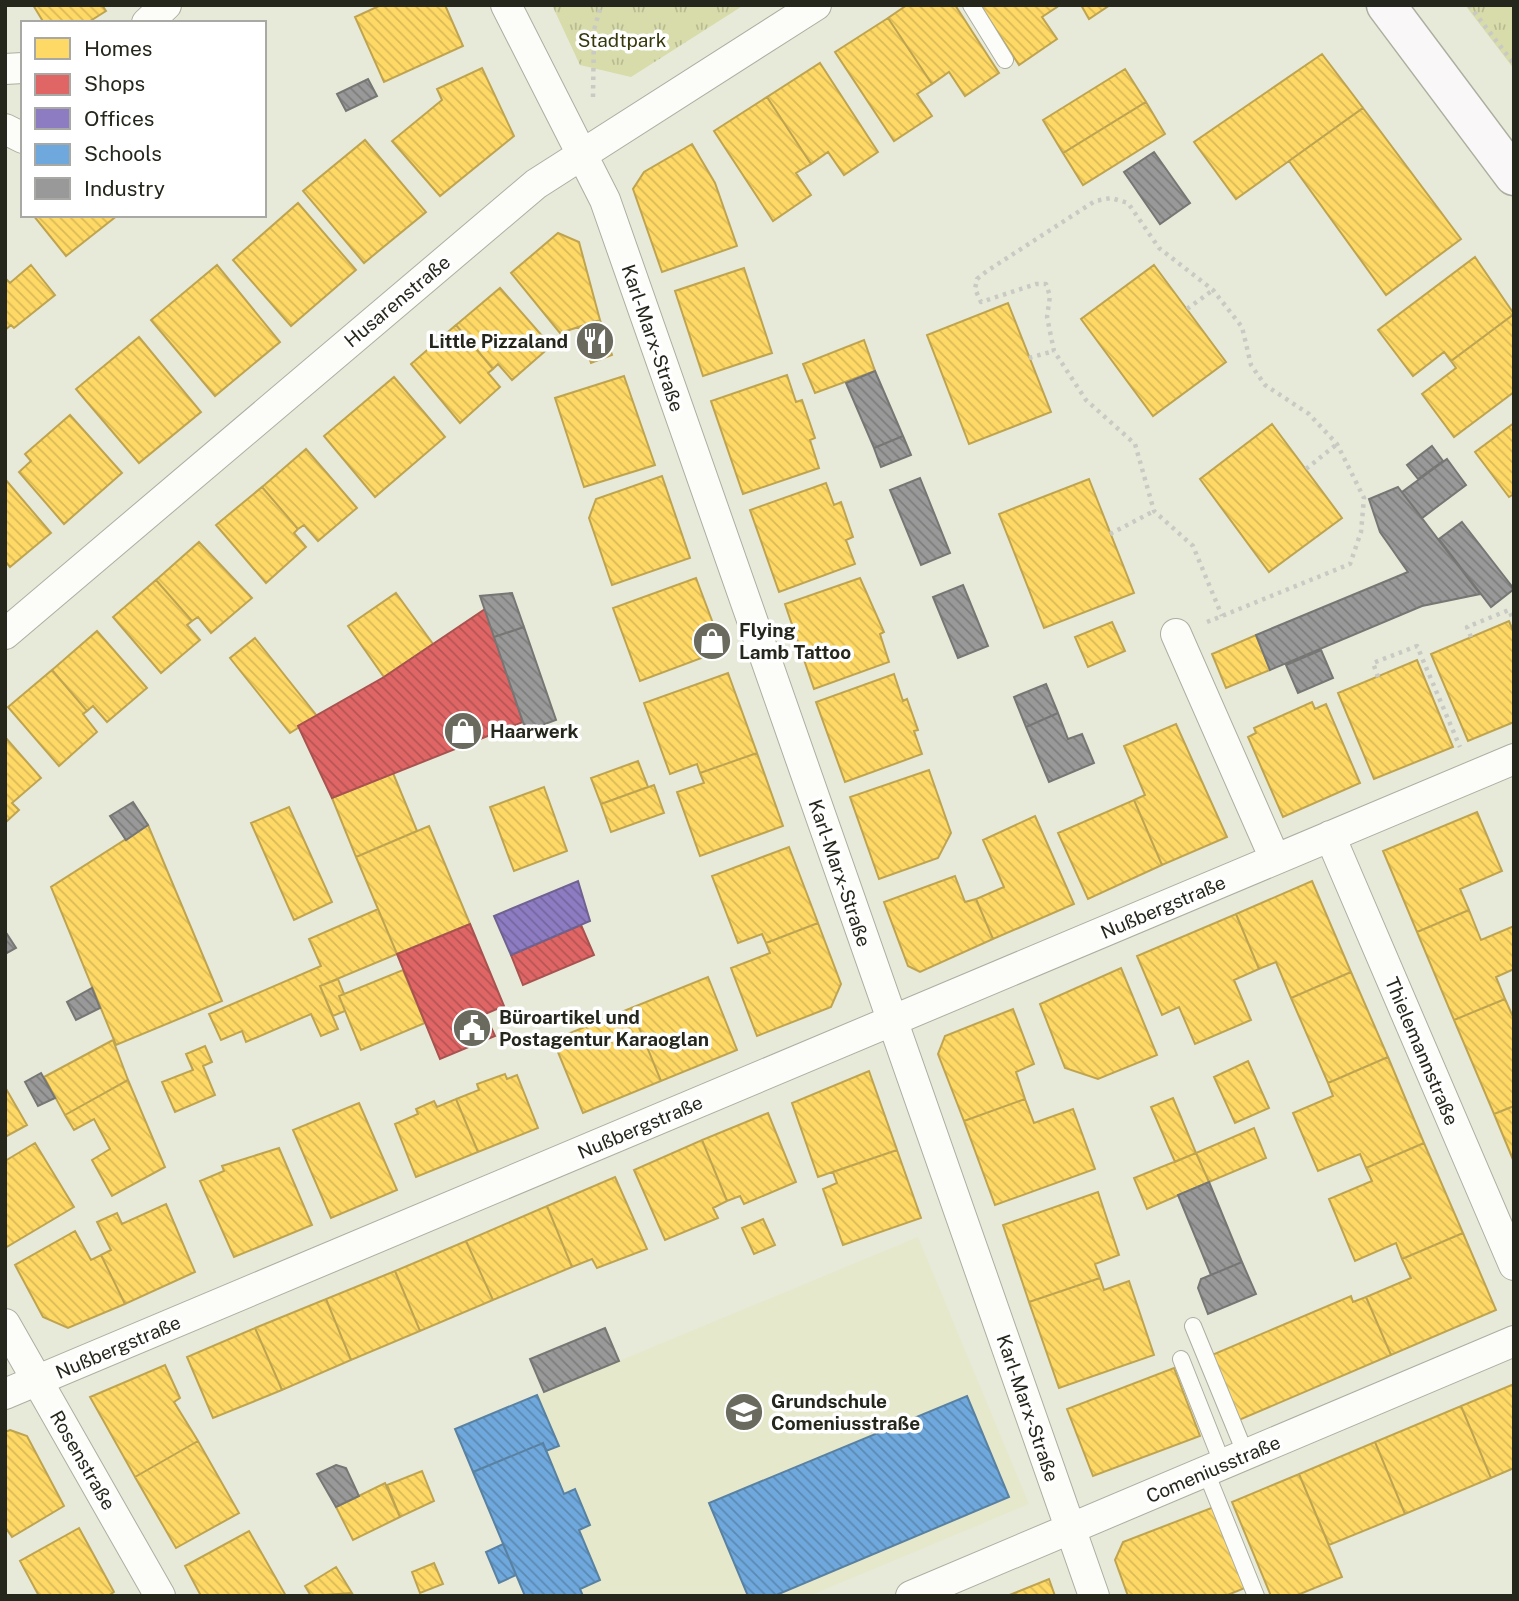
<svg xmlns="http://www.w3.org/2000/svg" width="1519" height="1601" viewBox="0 0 1519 1601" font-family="'Public Sans',sans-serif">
<defs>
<pattern id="park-tufts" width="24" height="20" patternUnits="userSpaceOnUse" patternTransform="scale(1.75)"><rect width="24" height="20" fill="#d8dbaa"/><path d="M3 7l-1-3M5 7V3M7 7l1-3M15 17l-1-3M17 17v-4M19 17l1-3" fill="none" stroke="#b9bc92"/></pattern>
<pattern id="homes-back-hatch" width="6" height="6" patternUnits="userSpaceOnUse" patternTransform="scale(1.75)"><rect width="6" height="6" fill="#ffd966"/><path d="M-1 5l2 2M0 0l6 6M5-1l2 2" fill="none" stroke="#daba58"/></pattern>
<pattern id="shops-back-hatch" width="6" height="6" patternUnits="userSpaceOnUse" patternTransform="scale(1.75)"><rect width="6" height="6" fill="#e06666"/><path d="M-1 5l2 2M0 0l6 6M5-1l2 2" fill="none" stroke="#b55453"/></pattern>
<pattern id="offices-back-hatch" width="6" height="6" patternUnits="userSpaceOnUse" patternTransform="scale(1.75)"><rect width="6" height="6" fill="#8e7cc3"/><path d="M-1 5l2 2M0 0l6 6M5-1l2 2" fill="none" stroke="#74669e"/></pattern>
<pattern id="schools-back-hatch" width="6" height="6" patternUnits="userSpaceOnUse" patternTransform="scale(1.75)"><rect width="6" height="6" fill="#6fa8dc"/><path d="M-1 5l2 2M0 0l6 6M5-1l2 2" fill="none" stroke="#5b89b2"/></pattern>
<pattern id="industry-back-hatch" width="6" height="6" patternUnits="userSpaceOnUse" patternTransform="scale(1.75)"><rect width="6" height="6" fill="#999"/><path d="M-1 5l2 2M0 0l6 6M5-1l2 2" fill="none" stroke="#7d7d7c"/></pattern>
</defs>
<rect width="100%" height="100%" fill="#e8ead9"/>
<path fill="#e5e8cb" d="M918,1237L1029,1504L809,1596H524L455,1429Z"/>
<path fill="url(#park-tufts)" d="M552,5H744L631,77L580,65Z
M1465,5H1514V69Z"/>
<path fill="url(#homes-back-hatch)" stroke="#bea450" stroke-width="2" d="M33,5H102L106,11L87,23H44Z
M381,5H445L463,46L384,82L355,17Z
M907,5H955L999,73L965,96L949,72L932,84L888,18Z
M980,5H1055L1057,7L1042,17L1057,39L1019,65Z
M1081,5H1110L1089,19Z
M888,18L932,84L917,94L932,116L894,141L835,52Z
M1322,54L1363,108L1236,199L1194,142Z
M820,63L878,152L844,175L828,152L811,164L767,97Z
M482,68L514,136L440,196L392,141L442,100L437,89Z
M1125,69L1146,102L1063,153L1043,120Z
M767,97L811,164L796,173L811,195L773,221L714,131Z
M1146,102L1165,134L1083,185L1063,153Z
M1363,108L1461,239L1386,295L1289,161Z
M365,140L426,212L364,263L303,191Z
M692,144L715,183L737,246L662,272L633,189L644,172Z
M298,203L356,270L291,326L233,260Z
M33,215H118L66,256Z
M558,233L579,242L600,320L560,333L511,273Z
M1475,257L1514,314L1451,361L1444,352L1413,376L1378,330Z
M31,265L55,295L14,328L11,325L5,330V278L10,283Z
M217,265L280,342L215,396L151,320Z
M1154,265L1226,362L1153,416L1081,319Z
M744,268L772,353L703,376L675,291Z
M500,288L551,346L512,380L498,364L493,369L456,325Z
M1008,303L1051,412L969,444L927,335Z
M1514,314V392L1454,437L1422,394L1456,368L1451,361Z
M600,320L612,355L591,363L579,327Z
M456,325L493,369L488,373L500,387L460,423L411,364Z
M139,337L201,412L139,463L76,389Z
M864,340L875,371L815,393L803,364Z
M787,375L796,402L802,400L815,438L810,440L819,468L743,494L711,401Z
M624,376L655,465L584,487L555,398Z
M394,377L445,437L375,497L324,436Z
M70,415L122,473L64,524L19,472L31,461L25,454Z
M1514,423V494L1509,497L1475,452Z
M1272,424L1342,518L1269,572L1200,479Z
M306,449L357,508L318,541L304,525L298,529L262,487Z
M662,476L690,558L612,585L589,518L596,499Z
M5,479L51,533L10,567L5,561Z
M1089,479L1134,593L1044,628L999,514Z
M826,483L834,505L841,502L853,537L846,540L855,564L779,592L750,510Z
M262,487L298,529L294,533L306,547L266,583L216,525Z
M199,542L252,598L211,633L198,617L192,621L156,580Z
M696,578L723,650L640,681L613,608Z
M860,578L884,632L880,634L889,662L814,689L785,604Z
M156,580L192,621L187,625L200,640L161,673L113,617Z
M396,593L433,644L384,677L348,626Z
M1509,621L1514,633V722L1468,741L1431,654Z
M1112,622L1125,651L1088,667L1075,637Z
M97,631L147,688L107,722L93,706L87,711L52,670Z
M1256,635L1270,670L1226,688L1212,654Z
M255,638L317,716L290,733L230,658Z
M1417,660L1453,747L1374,779L1338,693Z
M52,670L87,711L83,714L97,732L59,766L8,707Z
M728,673L757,753L700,773L697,764L670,774L644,703Z
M894,674L903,701L907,699L918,730L914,731L922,754L845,782L816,702Z
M1312,702L1315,709L1326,704L1360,783L1283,817L1248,737L1256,733L1254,728Z
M1176,724L1227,837L1162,865L1134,800L1145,795L1124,746Z
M5,737L41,778L12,803L19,810L5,823Z
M757,753L783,826L700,856L677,792L704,783L700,773Z
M638,761L648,787L601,804L591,778Z
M929,770L951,833L938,858L879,879L850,797Z
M393,773L417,831L356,857L332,798Z
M654,785L664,813L611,832L601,804Z
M544,787L567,851L514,871L490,807Z
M1134,800L1162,865L1088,899L1058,833Z
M289,807L332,902L294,920L251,823Z
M1477,812L1502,871L1460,889L1469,910L1417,932L1383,851Z
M1035,816L1074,904L993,939L976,899L1004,887L983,840Z
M148,825L222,1001L116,1045L51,887Z
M429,826L470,924L397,954L356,857Z
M789,847L818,923L766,943L762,934L738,943L712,876Z
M955,876L965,902L976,899L993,939L920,972L908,966L884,902Z
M1312,881L1351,972L1291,998L1276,962L1259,969L1236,914Z
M378,909L397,954L320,986L338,1029L321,1036L311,1014L246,1042L242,1031L221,1040L209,1014L321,966L309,939Z
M1469,910L1481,940L1514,926V969L1496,977L1505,999L1454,1020L1417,932Z
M1236,914L1259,969L1234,980L1251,1020L1195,1044L1179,1007L1162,1015L1137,956Z
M818,923L841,984L831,1007L757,1036L731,968L770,953L766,943Z
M1121,968L1157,1055L1098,1079L1065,1068L1040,1004Z
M403,970L425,1023L361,1050L339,996Z
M1351,972L1388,1057L1328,1083L1291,998Z
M708,977L737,1050L661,1081L631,1008Z
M338,979L344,994L339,996L345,1011L333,1016L320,986Z
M1505,999L1514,1019V1106L1494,1114L1454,1020Z
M631,1008L661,1081L583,1113L553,1040Z
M1013,1009L1034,1064L1016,1072L1025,1099L964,1121L938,1054L945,1036Z
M113,1040L128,1080L65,1115L44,1077Z
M205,1046L212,1062L203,1066L215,1095L175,1112L162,1082L193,1070L186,1054Z
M1388,1057L1424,1143L1366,1168L1360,1154L1318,1171L1293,1113L1333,1096L1328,1083Z
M1248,1061L1269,1108L1235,1123L1214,1077Z
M869,1071L897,1150L818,1177L792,1103Z
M505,1074L507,1079L517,1075L538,1128L478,1152L456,1099L479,1090L477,1084Z
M128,1080L165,1167L112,1196L92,1160L110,1149L94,1119L74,1130L65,1115Z
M5,1087L27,1125L5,1137Z
M1173,1098L1196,1153L1175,1162L1151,1107Z
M456,1099L478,1152L416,1177L395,1124L418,1114L416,1109L434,1101L437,1107Z
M1025,1099L1034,1123L1073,1109L1095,1169L995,1205L964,1121Z
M359,1103L397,1190L331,1218L293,1130Z
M1514,1106V1162L1494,1114Z
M768,1113L796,1182L744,1204L740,1196L727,1201L702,1140Z
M1254,1128L1266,1158L1209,1182L1196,1153Z
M702,1140L727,1201L713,1208L718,1218L665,1240L634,1170Z
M35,1143L74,1207L5,1248V1161Z
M1424,1143L1463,1233L1402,1259L1396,1243L1355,1261L1329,1199L1372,1181L1366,1168Z
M279,1148L312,1225L234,1257L200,1181L224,1171L222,1166Z
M897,1150L921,1218L843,1245L823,1189L837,1183L833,1172Z
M1196,1153L1209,1182L1147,1209L1134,1178Z
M615,1177L647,1249L597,1268L592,1259L572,1267L547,1206Z
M1098,1192L1119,1255L1095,1264L1100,1278L1029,1302L1003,1225Z
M166,1204L195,1272L125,1304L101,1255L111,1250L97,1222L117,1213L122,1224Z
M547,1206L572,1267L493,1300L466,1241Z
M763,1219L775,1245L754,1254L742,1228Z
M75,1231L91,1260L101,1255L125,1304L68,1328L43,1317L15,1265Z
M1463,1233L1496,1310L1391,1355L1366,1297L1411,1278L1402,1259Z
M466,1241L493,1300L420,1331L395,1271Z
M395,1271L420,1331L351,1360L326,1299Z
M1100,1278L1104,1290L1129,1281L1154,1355L1059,1388L1029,1302Z
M1351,1296L1353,1302L1366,1297L1391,1355L1239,1420L1212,1355Z
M326,1299L351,1360L282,1390L255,1328Z
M255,1328L282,1390L213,1418L187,1357Z
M165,1365L180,1398L174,1402L198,1441L135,1477L90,1397Z
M1174,1368L1200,1436L1093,1476L1067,1409Z
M1514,1384V1468L1491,1478L1461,1406Z
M1461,1406L1491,1478L1405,1514L1375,1442Z
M10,1430L27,1436L64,1506L12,1537L5,1527V1432Z
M198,1441L239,1513L176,1548L135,1477Z
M1375,1442L1405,1514L1329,1545L1299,1474Z
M422,1471L434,1501L400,1517L387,1485Z
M1299,1474L1342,1577L1295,1596H1271L1232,1502Z
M385,1483L400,1517L353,1540L336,1507Z
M1214,1507L1245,1588L1225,1596H1128L1115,1560L1123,1542Z
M79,1528L114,1592L108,1596H39L20,1561Z
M249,1531L286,1596H201L185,1566Z
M434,1563L443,1584L420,1593L412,1572Z
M336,1567L352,1593L311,1596L305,1586Z
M1049,1579L1055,1596H1007Z"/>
<path fill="url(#shops-back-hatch)" stroke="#a85350" stroke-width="2" d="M485,609L523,722L332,798L298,726L384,677Z
M470,924L504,1006L485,1014L495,1036L440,1059L397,954Z
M581,925L594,955L523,985L511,955Z"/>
<path fill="url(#offices-back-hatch)" stroke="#6f6291" stroke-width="2" d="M578,881L590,921L511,955L494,916Z"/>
<path fill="url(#schools-back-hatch)" stroke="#5981a2" stroke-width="2" d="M537,1395L559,1446L546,1451L543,1443L473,1472L455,1429Z
M967,1396L1009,1497L774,1596H748L709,1503Z
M543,1443L564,1494L575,1489L590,1525L579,1530L600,1580L580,1589L583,1596H525L473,1472Z
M503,1544L516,1575L499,1583L486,1552Z"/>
<path fill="url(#industry-back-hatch)" stroke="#767774" stroke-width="2" d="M368,79L377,96L346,111L337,94Z
M1154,152L1190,203L1160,224L1124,172Z
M875,371L903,436L874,448L846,383Z
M903,436L911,455L881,467L874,448Z
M1432,446L1443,461L1418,479L1407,465Z
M1447,459L1466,485L1422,518L1402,492Z
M920,478L950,553L921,565L890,490Z
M1398,487L1480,594L1422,606L1270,670L1256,635L1408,572L1380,532L1369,499Z
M1462,522L1514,589L1491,607L1439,539Z
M963,585L988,646L958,658L933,597Z
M512,593L524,627L494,637L480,596Z
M524,627L556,720L526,731L494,637Z
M1321,650L1333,678L1298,693L1286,665Z
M1046,684L1058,713L1026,727L1014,697Z
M1058,713L1068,739L1082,734L1094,763L1049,782L1026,727Z
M133,802L148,825L126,840L110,816Z
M5,931L16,948L5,954Z
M92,988L100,1008L76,1020L67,1002Z
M41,1073L55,1098L38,1106L25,1082Z
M1209,1182L1242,1262L1211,1275L1178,1195Z
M1242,1262L1256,1294L1208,1314L1198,1288L1201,1279Z
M605,1328L619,1361L544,1392L530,1359Z
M336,1465L346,1468L359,1496L336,1507L317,1474Z"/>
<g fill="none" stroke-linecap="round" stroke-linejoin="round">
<g stroke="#acaea0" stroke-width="18">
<path id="lane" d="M971,5L1005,60
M1193,1326L1246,1455
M1181,1359L1223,1465
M1206,1472L1256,1596"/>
</g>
<g stroke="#acaea0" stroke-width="32">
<path id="street" d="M506,5L605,200L1094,1596
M147,23L166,5
M5,69L23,68
M5,129L23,138
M5,634L536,184L816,5
M1176,634L1275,859
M1330,836L1514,1265
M5,1324L160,1596
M5,1394L1514,759
M911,1596L1514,1341"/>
</g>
<g stroke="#acaea0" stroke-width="41">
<path id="secondary" d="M1386,5L1514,176"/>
</g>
<path stroke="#c9cac3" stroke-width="4.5" stroke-dasharray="3.5 5" stroke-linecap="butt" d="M1469,5L1514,64
M593,97L594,30L601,5
M1187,309L1213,290
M1029,358L1054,351
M1306,469L1337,444
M1110,534L1154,511
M1207,622L1222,616L1350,564L1361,532L1364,498L1337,444L1309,414L1265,385L1251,365L1242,327L1213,290L1159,248L1128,203L1111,198L1095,201L987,271L977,279L975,289L981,302L1036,284H1046L1050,296L1047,317L1054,351L1086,400L1135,444L1154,511L1193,546L1222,616
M1471,637L1467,627L1509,610L1514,622
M1378,677L1373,663L1417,646L1460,747"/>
<use href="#lane" stroke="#fcfcf9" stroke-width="16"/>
<use href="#street" stroke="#fcfcf9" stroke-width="30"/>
<use href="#secondary" stroke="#f9f7f7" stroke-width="38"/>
</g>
<defs>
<g id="restaurant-disc" transform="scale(2.0125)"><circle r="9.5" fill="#6a6b5e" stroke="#fff"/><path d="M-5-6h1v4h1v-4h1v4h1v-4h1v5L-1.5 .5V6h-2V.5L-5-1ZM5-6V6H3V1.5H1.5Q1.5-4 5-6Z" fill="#fff"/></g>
<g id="shop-disc" transform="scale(2.0125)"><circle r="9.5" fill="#6a6b5e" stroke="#fff"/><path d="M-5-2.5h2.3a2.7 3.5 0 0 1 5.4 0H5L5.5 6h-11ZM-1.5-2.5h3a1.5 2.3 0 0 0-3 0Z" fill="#fff"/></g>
<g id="civic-disc" transform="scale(2.0125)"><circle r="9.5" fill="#6a6b5e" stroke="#fff"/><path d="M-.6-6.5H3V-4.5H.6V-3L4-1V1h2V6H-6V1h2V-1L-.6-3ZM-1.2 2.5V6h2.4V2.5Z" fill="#fff"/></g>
<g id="school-disc" transform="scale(2.0125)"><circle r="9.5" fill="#6a6b5e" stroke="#fff"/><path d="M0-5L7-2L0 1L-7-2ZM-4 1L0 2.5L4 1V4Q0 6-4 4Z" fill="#fff"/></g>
</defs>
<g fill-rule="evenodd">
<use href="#restaurant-disc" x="595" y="341"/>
<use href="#shop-disc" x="712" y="641"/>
<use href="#shop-disc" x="463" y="731"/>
<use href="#civic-disc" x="472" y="1028"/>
<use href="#school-disc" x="744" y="1412"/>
</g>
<g text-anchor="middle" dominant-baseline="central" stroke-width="7" stroke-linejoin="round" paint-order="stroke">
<g font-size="19" fill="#37380c" stroke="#fff">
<text x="622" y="40">Stadtpark</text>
</g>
<g font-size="19" fill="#26271c" stroke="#fff">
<text transform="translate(397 301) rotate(-40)">Husarenstraße</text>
<text transform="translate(653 338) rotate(71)">Karl-Marx-Straße</text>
<text transform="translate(840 873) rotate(71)">Karl-Marx-Straße</text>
<text transform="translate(1163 907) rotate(-23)">Nußbergstraße</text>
<text transform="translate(1422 1051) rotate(67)">Thielemannstraße</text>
<text transform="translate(640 1127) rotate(-23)">Nußbergstraße</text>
<text transform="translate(118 1347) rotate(-23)">Nußbergstraße</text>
<text transform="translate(1028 1408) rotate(71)">Karl-Marx-Straße</text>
<text transform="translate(83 1460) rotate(60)">Rosenstraße</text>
<text transform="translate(1213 1469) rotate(-23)">Comeniusstraße</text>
</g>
<g font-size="19" font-weight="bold" fill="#26271c" stroke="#fff" text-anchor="start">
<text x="568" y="341" text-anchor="end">Little Pizzaland</text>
<text x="739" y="630">Flying<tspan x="739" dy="22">Lamb Tattoo</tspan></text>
<text x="490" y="731">Haarwerk</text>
<text x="499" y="1017">Büroartikel und<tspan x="499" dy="22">Postagentur Karaoglan</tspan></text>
<text x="771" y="1401">Grundschule<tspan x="771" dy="22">Comeniusstraße</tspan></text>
</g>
</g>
<rect width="1519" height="1601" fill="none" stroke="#26271c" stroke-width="14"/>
<rect x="21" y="21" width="245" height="196" fill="#ffffff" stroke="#a8a9a4" stroke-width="2"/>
<rect x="35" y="38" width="35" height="21" fill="#ffd966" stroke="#a8a9a4" stroke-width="2"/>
<text x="84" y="56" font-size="21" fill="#26271c">Homes</text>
<rect x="35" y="74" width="35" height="21" fill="#e06666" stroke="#a8a9a4" stroke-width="2"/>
<text x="84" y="91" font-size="21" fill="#26271c">Shops</text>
<rect x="35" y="108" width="35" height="21" fill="#8e7cc3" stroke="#a8a9a4" stroke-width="2"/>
<text x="84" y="126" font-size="21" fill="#26271c">Offices</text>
<rect x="35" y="144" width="35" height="21" fill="#6fa8dc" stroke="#a8a9a4" stroke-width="2"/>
<text x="84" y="161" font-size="21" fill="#26271c">Schools</text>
<rect x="35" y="178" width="35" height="21" fill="#999999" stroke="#a8a9a4" stroke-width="2"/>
<text x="84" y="196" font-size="21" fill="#26271c">Industry</text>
</svg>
